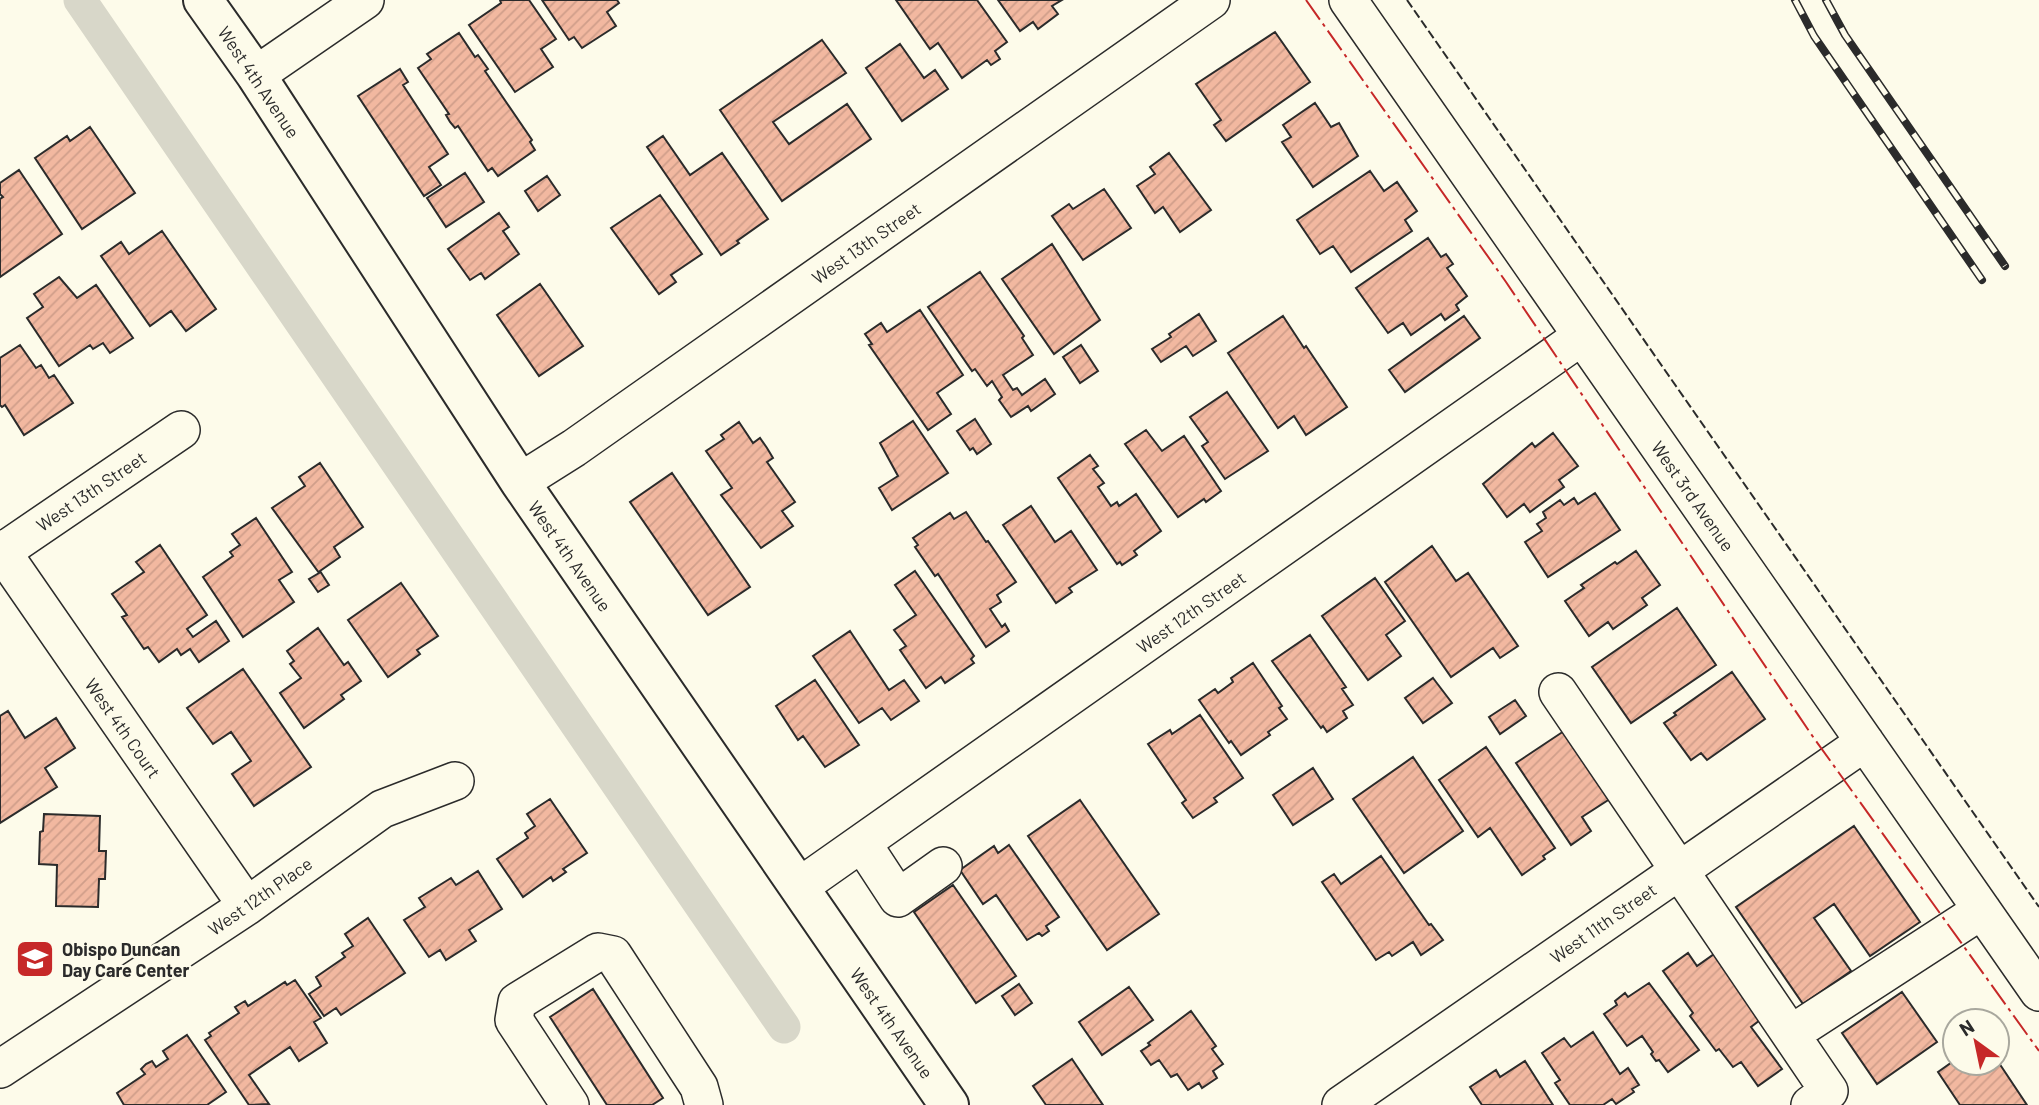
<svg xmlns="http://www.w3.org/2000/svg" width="2039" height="1105" viewBox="0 0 2039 1105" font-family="Barlow,sans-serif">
<defs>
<pattern id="building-hatch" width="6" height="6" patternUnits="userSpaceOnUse" patternTransform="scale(1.75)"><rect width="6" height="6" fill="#f2b8a0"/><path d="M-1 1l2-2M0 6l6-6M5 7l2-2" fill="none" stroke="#d09e8a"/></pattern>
</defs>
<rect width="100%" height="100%" fill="#fdfbea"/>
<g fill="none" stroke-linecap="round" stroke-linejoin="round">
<path stroke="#d8d7c9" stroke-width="33" d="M80,0L784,1027"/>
</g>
<path fill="url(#building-hatch)" stroke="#2b2b2b" stroke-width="2" d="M529,0L556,39L541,49L553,67L515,92L469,25L501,3L500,0Z
M542,0H617L619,3L607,12L616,26L582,48L574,37L569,40Z
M896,0H977L1007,42L995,51L1000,59L991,65L987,60L962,78L938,43L930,49Z
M998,0H1062L1052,6L1058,14L1038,29L1033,22L1020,31Z
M1275,32L1310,82L1226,141L1214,125L1221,120L1196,84Z
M459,33L475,57L478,55L488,69L485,71L532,140L530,142L535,150L498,176L492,168L488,171L458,126L455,128L450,122L446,115L449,114L418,68L431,59L427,54Z
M822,40L846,73L773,122L789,144L847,104L871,139L782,201L720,110Z
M900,44L924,78L935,70L948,89L902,121L866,68Z
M400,69L408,82L403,85L448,154L429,167L441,185L424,196L358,96Z
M1315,103L1331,127L1339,123L1358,156L1313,187L1282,142L1291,137L1283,125Z
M90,127L135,193L82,229L35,158L67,136L70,141Z
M663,136L690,175L722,153L768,219L737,241L739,243L721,255L647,147Z
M1169,153L1211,210L1180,232L1163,207L1155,213L1137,186L1155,174L1150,167Z
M19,170L62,234L0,277V199L3,197L0,194V183Z
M1370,171L1384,191L1397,182L1417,211L1405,220L1412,231L1351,272L1333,246L1320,254L1297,220Z
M465,173L484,202L446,227L427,198Z
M547,176L560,195L538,211L525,191Z
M1104,189L1131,228L1083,260L1052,216L1069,204L1073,209Z
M660,195L702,254L671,275L676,282L659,294L611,228Z
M499,213L509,227L503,231L519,254L485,279L481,273L470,280L448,249Z
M162,231L216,309L186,331L171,311L150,326L101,256L121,242L129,254Z
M1428,238L1441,257L1446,254L1453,264L1447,268L1467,296L1456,305L1459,310L1445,320L1441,314L1411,335L1403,323L1388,333L1356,288Z
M1052,244L1100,320L1054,354L1002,279Z
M980,272L1024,336L1022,338L1033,355L1003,375L1013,390L1017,388L1022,395L1045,379L1055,394L1031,411L1028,406L1011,417L999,400L1002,397L992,381L987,386L975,369L972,371L928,307Z
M59,277L77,298L96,285L133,338L110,353L103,343L93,349L90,345L59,366L27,318L43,307L34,294Z
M540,284L583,346L539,376L497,315Z
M920,310L963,375L937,393L951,414L928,430L869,345L872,344L865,334L881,323L887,332Z
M1199,314L1216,341L1193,356L1186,346L1161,362L1152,349L1171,337L1169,334Z
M1283,316L1304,348L1306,346L1347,407L1306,435L1294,416L1278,428L1228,353Z
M1464,316L1480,338L1405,392L1389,370Z
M20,345L36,368L41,365L49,378L54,375L73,403L24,435L5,405L2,407L0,405V358Z
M1081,345L1098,371L1080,383L1063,357Z
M1227,392L1268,451L1225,479L1202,446L1208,442L1190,417Z
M975,419L991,444L977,454L973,448L970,450L957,431Z
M913,421L948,473L892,510L879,488L898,476L880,443Z
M739,422L753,443L760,438L767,448L773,458L767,462L795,502L782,511L793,526L761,548L721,495L732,488L706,451L724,439L721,435Z
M1146,430L1162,451L1184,436L1221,491L1206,502L1204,499L1178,517L1125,444Z
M1553,433L1578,466L1559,480L1564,487L1530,512L1524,504L1507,517L1483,484L1532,443L1535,447Z
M1090,455L1098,466L1093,469L1104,483L1098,487L1111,506L1117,502L1119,506L1136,494L1161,531L1134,551L1137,555L1122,565L1120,562L1117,564L1058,478Z
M320,463L363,527L334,547L340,557L320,571L329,585L318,592L309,579L319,573L272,508L305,486L299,477Z
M672,473L750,587L708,615L630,502Z
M1595,493L1620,530L1548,577L1525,542L1542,531L1537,524L1546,518L1543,512L1560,500L1564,505L1574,498L1578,504Z
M1031,506L1055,542L1071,531L1097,570L1069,588L1072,592L1056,603L1003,525Z
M966,512L986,542L988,541L1016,582L997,595L1001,602L990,609L1002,627L1005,624L1009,631L986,647L938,574L935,576L915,547L918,545L913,538L950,513L954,519Z
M256,518L292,572L279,580L294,602L243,637L203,577L233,556L230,552L240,545L232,534Z
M160,545L207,615L187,629L193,637L216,621L229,641L199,662L190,649L181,655L177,649L159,662L148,647L144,649L122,617L127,615L112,594L144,572L136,562Z
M1432,546L1456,581L1468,573L1518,646L1500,658L1493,648L1451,677L1385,582Z
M1636,551L1660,585L1642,598L1647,605L1613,629L1608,622L1589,636L1565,601L1584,588L1581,585L1615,562L1617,564Z
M915,571L974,656L971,659L974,663L945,683L941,677L926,688L900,650L906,646L894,630L916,615L895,585Z
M1375,578L1405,621L1386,635L1401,656L1368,680L1322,616Z
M401,583L438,636L417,650L420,654L388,677L348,620Z
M1677,608L1716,665L1631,723L1592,667Z
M318,628L344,665L348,662L361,681L341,695L344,699L304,728L280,693L301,678L290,664L294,661L287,651Z
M850,631L889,690L904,680L919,701L891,720L882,708L859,723L813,656Z
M1310,635L1346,687L1342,689L1353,705L1343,711L1347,718L1327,732L1323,726L1321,728L1272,661Z
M1253,663L1282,706L1279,708L1287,719L1268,732L1270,735L1241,755L1231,741L1229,743L1199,700L1215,689L1218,693L1233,682L1231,678Z
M243,669L311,767L254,806L232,774L251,761L231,732L213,744L187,708Z
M1732,672L1765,719L1707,760L1701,753L1691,760L1664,723L1676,715L1674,713Z
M1433,678L1452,703L1423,723L1405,698Z
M815,680L859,745L825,767L803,736L798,740L776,706Z
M1515,700L1526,716L1500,734L1489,717Z
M8,711L25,738L56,718L75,748L45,768L57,787L0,823V716Z
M1200,715L1243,778L1214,798L1217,802L1193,818L1182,803L1186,800L1148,744L1170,730L1172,734Z
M1567,729L1616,795L1582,817L1591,831L1571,845L1516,763Z
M1486,747L1555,848L1543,856L1545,859L1522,875L1490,828L1478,837L1439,780Z
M1413,757L1463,831L1404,873L1353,799Z
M1313,768L1333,799L1293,825L1273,795Z
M550,799L587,853L563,869L566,872L553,881L551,877L523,897L497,859L528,838L525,833L535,826L527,814Z
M1080,800L1159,914L1107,950L1028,836Z
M44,814L100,816L99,851H106L105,879H99L98,907L56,906L57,865L39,864L40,832L43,831Z
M1854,826L1920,922L1870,956L1834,904L1814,918L1851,971L1803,1004L1736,907Z
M1009,845L1059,917L1046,926L1049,931L1042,936L1039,933L1027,940L996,895L983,904L960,870L994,846L998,853Z
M1381,856L1429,925L1431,924L1443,940L1421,955L1413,942L1392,956L1389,952L1376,960L1322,882L1334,874L1341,884Z
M478,871L502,909L469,930L476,941L446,960L440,950L429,957L404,920L425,907L419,898L451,878L456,885Z
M953,885L1016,976L976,1003L914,912Z
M368,918L405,973L341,1015L336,1008L324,1016L309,994L321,986L316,977L345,957L342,953L353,946L345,934Z
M1717,952L1764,1017L1751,1027L1782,1069L1758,1086L1741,1062L1733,1067L1719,1049L1716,1051L1690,1016L1693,1013L1663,971L1688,953L1697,966Z
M295,980L321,1018L314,1022L327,1043L299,1061L290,1047L249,1075L269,1104L249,1105L205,1040L211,1036L209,1033L239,1013L235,1007L245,1001L248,1006L285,982L287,985Z
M1649,983L1699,1050L1668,1072L1659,1060L1656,1061L1651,1054L1653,1052L1642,1036L1627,1046L1604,1014L1617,1005L1615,1001L1625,993L1628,997Z
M1019,984L1032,1003L1015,1015L1002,996Z
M1129,987L1153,1020L1102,1055L1079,1022Z
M593,989L663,1098L652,1105H607L550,1017Z
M1902,992L1937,1042L1877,1084L1842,1033Z
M1191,1011L1216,1046L1212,1049L1223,1064L1213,1071L1217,1078L1202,1088L1199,1083L1188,1090L1177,1074L1171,1077L1159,1060L1151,1065L1141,1051L1150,1045L1148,1043Z
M1593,1032L1620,1074L1628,1068L1639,1085L1632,1089L1634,1092L1616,1104L1612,1099L1603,1105H1570L1555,1083L1560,1080L1542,1053L1564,1038L1571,1047Z
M187,1035L226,1092L207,1105H124L117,1093L145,1074L141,1069L146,1064L152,1061L156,1067L168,1059L163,1051Z
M1072,1059L1103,1105H1046L1033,1086Z
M1955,1060V1063H1997V1060L2027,1105H1960L1938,1072Z
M1525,1061L1553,1105H1482L1470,1087L1496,1070L1500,1077Z"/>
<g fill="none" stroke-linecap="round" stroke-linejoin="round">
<g stroke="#2b2b2b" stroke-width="40">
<path id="minor" d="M1348,0L2039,992
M256,75L365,0
M520,482L574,448L1211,0
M0,549L247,906
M2,552L181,430
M1558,692L1829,1091L1810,1105
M862,843L898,898L943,866
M799,887L1582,336
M1791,1034L1982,910
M0,1069L247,906L382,809L455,781
M570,1105L514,1020L517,1002L598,952L613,955L699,1087L704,1105
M1341,1105L1865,742"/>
</g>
<g stroke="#2b2b2b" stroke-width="42">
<path id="major" d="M203,0L256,75L520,482L949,1105"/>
</g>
<use href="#minor" stroke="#fdfbea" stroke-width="37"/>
<use href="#major" stroke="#fdfbea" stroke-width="38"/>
<g stroke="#2b2b2b" stroke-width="8">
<path id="rail" d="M1795,0L1814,36L1982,280
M1826,0L1845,35L2005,266"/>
</g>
<use href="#rail" stroke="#fdfbea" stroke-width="5" stroke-dasharray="16" stroke-linecap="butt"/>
<path stroke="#2b2b2b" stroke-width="2" stroke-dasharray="9 3.5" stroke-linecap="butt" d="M1407,0L2039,907"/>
<path stroke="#c62828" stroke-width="2" stroke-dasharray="24 5 3.5 5" stroke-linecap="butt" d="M1306,0L1506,282L1811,734L2039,1051"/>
</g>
<defs>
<g id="school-square" transform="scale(2.0125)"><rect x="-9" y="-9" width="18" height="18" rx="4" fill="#c62828" stroke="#fdfbea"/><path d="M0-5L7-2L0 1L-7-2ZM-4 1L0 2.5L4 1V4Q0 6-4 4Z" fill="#fff"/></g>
</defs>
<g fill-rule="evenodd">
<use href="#school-square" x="35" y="959"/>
</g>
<g text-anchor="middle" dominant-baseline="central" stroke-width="5" stroke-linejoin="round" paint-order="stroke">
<g font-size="18" fill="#2b2b2b" stroke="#fdfbea">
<text transform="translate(259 82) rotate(56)">West 4th Avenue</text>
<text transform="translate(866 243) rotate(-35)">West 13th Street</text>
<text transform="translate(91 491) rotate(-34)">West 13th Street</text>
<text transform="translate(1693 496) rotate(55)">West 3rd Avenue</text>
<text transform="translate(570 556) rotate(55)">West 4th Avenue</text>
<text transform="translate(1191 612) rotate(-35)">West 12th Street</text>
<text transform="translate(123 728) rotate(55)">West 4th Court</text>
<text transform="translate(260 896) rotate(-35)">West 12th Place</text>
<text transform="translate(1603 923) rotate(-35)">West 11th Street</text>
<text transform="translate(892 1023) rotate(55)">West 4th Avenue</text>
</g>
<g font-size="18" font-weight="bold" fill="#2b2b2b" stroke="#fdfbea" text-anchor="start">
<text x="62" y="949">Obispo Duncan<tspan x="62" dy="21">Day Care Center</tspan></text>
</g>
</g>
<g transform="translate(1976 1042) rotate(327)"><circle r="33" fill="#fdfbea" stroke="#a9a89e" stroke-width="2"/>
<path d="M0-5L12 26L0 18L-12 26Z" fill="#c62828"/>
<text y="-10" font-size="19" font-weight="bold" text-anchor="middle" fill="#2b2b2b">N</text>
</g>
</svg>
